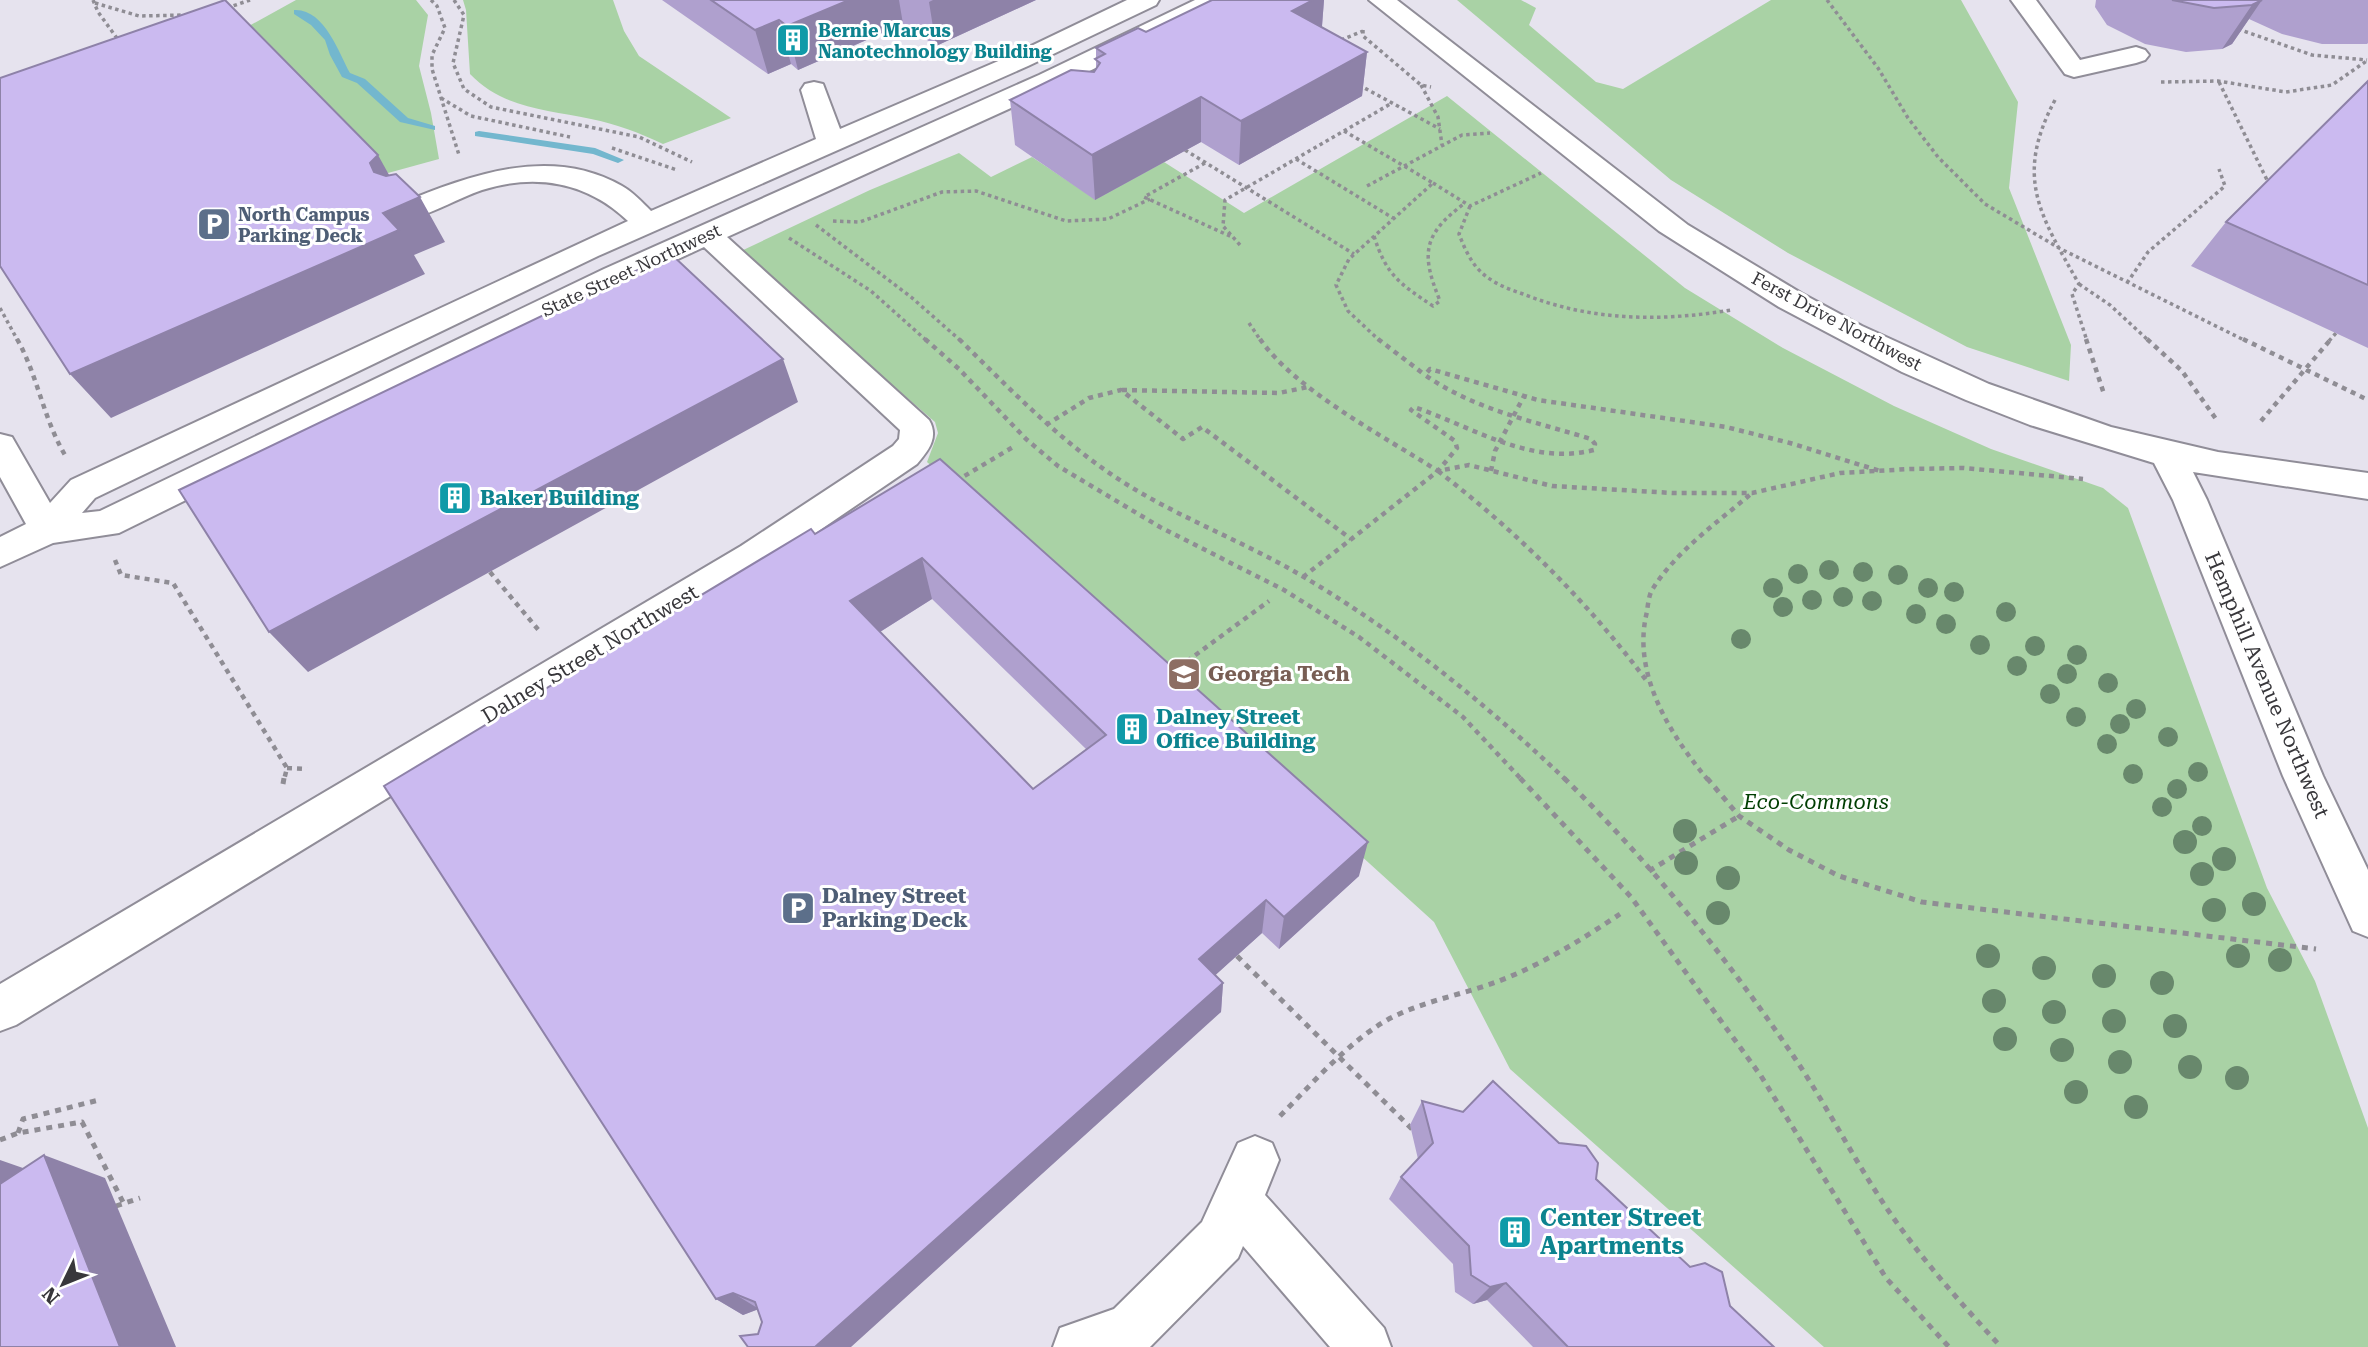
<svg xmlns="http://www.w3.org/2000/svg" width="2368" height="1347" viewBox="0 0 2368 1347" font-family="'Roboto Serif',serif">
<rect width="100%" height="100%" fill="#e6e3ee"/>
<path fill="#a9d2a5" d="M296,0H416L428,15L419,66L431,113L439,159L388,173L247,27Z
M463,0H613L624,31L639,56L731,118L663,144C640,133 616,124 591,119C546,109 504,109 470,74L466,10Z
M1457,0H1521L1536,8L1529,25L1596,82L1623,89L1771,0H1961L2018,102L2009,188L2071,345L2069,381L1967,347L1788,253L1671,180Z
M1447,96L1685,288L1783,348L1894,406L1991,449L2103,488L2128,508L2267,888L2315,981L2368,1128V1347H1824L1510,1069L1434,922L927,462L938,433L935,422L739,252L870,190L959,153L991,177L1032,157L1095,199L1164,162L1244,213Z"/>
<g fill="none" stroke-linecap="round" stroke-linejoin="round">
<path fill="#73b7ce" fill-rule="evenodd" d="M294,10C324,8 339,53 350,73L365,79L408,118L435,126V130L400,122L357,83L342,77L330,55L325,40L311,25L294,14Z
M479,131L595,148L624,160L618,163L593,154L475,136V132Z"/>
<g stroke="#908d98" stroke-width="4">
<path id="minor" d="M1127,0H1159L1156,5L1028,66L598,256L95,498L82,513L100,511L604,269L1039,75L1195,0H1226L1223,5L1057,87L727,237L929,420C939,437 929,450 917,464L767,566L16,1025L0,1031V984L741,546L893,446L899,439L900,430L704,247L626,283L119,533L53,543L0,567V537L26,524L0,477V434L12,437L50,503L71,480L628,221C587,182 536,173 482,190C458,198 437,212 412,218L402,215L398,209L402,203C470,175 551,145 622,186C633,192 642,202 651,211L816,139L801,90L805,84L814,82L823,84L840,129L1010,56Z
M1369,0H1397L1688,225L1801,293L1862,326L1989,384L2111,427L2218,452L2368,473V499L2193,472L2207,500L2323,776L2368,870V937L2353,931L2283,776L2173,500L2154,463L2030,425L1966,400L1902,372L1779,307L1659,231Z
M2011,0H2036L2080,60L2136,47L2145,50L2149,55L2145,60L2136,63L2074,77L2065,74Z
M1255,1136L1272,1143L1279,1160L1265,1195L1384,1328L1391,1347H1330L1243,1246L1238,1258L1150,1347H1053L1060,1328L1114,1309L1202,1222L1238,1143Z"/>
</g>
<path stroke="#8f8d94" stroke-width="3.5" stroke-dasharray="3.5 3.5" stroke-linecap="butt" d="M93,0L98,12L119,41
M431,0L437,6L445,28L432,55V69L459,155
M454,0L464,15L453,63L464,89L491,107L639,137L692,162
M1827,0L1878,68L1908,118L1938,157L1985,204L2059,248L2246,341
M95,3L139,16L186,15
M227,8L250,0
M2238,29L2312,55L2367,60
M1363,30V36L1421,85L1431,87
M1341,40L1363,31
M2161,82L2218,81L2286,92L2332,85L2368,60
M2219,82L2269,184
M1359,85L1440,129
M1421,85L1438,117L1442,145
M441,98L471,116L570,137
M2055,100C2014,177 2040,215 2079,284L2072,294L2087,341
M1344,131L1433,183L1349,259L1336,285L1348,311L1380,341
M612,148L677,170
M1185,150L1354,254
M1296,159L1393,218
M1205,163L1144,197L1232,237
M1433,183L1470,206L1541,173
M1367,186L1462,135L1490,133
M1470,206L1459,234C1464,247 1470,261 1480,271C1492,283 1508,289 1523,294C1591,321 1660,322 1731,310
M833,221L860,222L942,192L976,191L1066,221L1108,219L1150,199
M816,225L911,297L961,341
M1374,236C1386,275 1400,284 1433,306L1440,301C1421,254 1422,235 1465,203
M789,238L871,291L927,341
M1240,245L1223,226L1225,200L1392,103
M2127,283L2148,252L2225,186L2219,169
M2079,284L2110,305L2149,341
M0,308L18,341
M1249,323L1261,341
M2329,341L2336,333"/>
<path stroke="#8f8d94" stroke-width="4.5" stroke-dasharray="5 5" stroke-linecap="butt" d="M17,339C38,376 43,418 65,455
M925,339L959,369L1026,439L1058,466L1160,527L1284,590L1359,637L1463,717L1522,780
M959,339C1006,385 1051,432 1105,470C1164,512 1235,537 1297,573C1395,630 1484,702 1566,780
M1260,339C1295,390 1385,437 1438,471L1469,465L1552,486L1673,493H1752L1840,473L1910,469L1964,468L2083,479
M1378,339L1425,375
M2086,339L2104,394
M2147,339L2182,371L2216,419
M2243,339L2368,400
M1122,390L1279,393L1308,387
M2261,421L2331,339
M1046,425L1089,398L1121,390L1183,439L1202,427L1351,539
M1438,471C1517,532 1586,600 1646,680
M1491,471L1495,451L1524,396
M956,481L1013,447
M115,560L121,575L173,583L287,768L284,780
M490,572L541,633
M1303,577L1438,471L1457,448L1455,441L1411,410L1414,407C1473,427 1530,466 1594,450L1595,444L1591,439C1533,421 1475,410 1425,375L1430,369L1538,400L1726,427L1790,443L1880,471
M1171,673L1269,601
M287,768L307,769
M1708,780C1671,736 1633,676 1646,616C1648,608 1648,597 1652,590C1676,551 1718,522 1752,493"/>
<path stroke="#8f8d94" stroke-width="5" stroke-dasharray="6 6" stroke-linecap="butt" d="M1520,778L1631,897L1761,1076L1886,1278L1949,1347
M1564,778C1650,862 1727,958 1794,1057C1825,1103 1850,1152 1880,1198C1915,1252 1958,1300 2001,1347
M1707,778L1739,816L1789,850L1839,876L1922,902L2316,949
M283,784L284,778
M1649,871L1739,816
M1237,956L1413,1130
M1280,1116C1314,1082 1346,1044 1387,1020C1422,1001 1462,995 1499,981C1543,964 1581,940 1620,914
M18,1133L23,1119L99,1100
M0,1140L18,1133L82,1122L123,1202
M116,1206L140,1198"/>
<use href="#minor" fill="#fff" fill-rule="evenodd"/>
</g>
<g fill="#68886c">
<circle cx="1829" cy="570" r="10"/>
<circle cx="1863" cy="572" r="10"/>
<circle cx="1798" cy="574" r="10"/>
<circle cx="1898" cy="575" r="10"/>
<circle cx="1773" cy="588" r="10"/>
<circle cx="1928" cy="588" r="10"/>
<circle cx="1954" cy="592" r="10"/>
<circle cx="1843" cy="597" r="10"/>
<circle cx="1812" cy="600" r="10"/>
<circle cx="1872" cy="601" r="10"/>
<circle cx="1783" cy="607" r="10"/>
<circle cx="2006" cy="612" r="10"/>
<circle cx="1916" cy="614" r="10"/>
<circle cx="1946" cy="624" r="10"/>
<circle cx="1741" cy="639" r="10"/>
<circle cx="1980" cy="645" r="10"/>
<circle cx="2035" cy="646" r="10"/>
<circle cx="2077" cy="655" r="10"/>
<circle cx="2017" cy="666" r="10"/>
<circle cx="2067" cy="674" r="10"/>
<circle cx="2108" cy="683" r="10"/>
<circle cx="2050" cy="694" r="10"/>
<circle cx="2136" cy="709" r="10"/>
<circle cx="2076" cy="717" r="10"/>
<circle cx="2120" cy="724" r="10"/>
<circle cx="2168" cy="737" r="10"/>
<circle cx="2107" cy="744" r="10"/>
<circle cx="2198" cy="772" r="10"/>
<circle cx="2133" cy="774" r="10"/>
<circle cx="2177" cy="789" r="10"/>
<circle cx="2162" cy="807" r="10"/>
<circle cx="2202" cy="826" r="10"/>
<circle cx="1685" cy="831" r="12"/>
<circle cx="2185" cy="842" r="12"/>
<circle cx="2224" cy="859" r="12"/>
<circle cx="1686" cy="863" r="12"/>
<circle cx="2202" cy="874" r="12"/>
<circle cx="1728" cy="878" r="12"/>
<circle cx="2254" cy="904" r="12"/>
<circle cx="2214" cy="910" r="12"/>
<circle cx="1718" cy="913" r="12"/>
<circle cx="1988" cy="956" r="12"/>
<circle cx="2238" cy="956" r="12"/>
<circle cx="2280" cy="960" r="12"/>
<circle cx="2044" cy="968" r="12"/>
<circle cx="2104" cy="976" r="12"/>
<circle cx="2162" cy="983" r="12"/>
<circle cx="1994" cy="1001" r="12"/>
<circle cx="2054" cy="1012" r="12"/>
<circle cx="2114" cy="1021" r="12"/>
<circle cx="2175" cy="1026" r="12"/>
<circle cx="2005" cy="1039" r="12"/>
<circle cx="2062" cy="1050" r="12"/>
<circle cx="2120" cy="1062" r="12"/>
<circle cx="2190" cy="1067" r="12"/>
<circle cx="2237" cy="1078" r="12"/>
<circle cx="2076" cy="1092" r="12"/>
<circle cx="2136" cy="1107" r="12"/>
</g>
<path fill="#afa0ce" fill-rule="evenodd" d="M662,0H1036L936,46L903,24L798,70L791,64L768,74Z
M1212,0H1324L1322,27L1367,52L1362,96L1239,165L1201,142L1095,200L1015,145L1010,100L1094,72L1096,70V48L1146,32Z
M2096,0H2368V43L2367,44H2322L2282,34L2249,19L2232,44L2222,49L2186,52L2145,44L2107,25L2095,7Z
M2368,81V348L2191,266L2226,222Z
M940,459L1359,876L1279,949L1262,933L1215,975L1223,983L1221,1012L758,1334L762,1322L758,1309L743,1315L716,1299L815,534ZM932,599L1086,749L1033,789L880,632Z
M1422,1101L1596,1179L1774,1347H1533L1487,1300L1473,1304L1455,1292L1453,1264L1389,1199L1401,1177L1418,1159L1410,1125Z"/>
<path fill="#8e82a8" d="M849,0H899L903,24L798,70L787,26Z
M933,0H1036L936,46L929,2Z
M1313,0H1324L1321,38L1292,11Z
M2262,0L2232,44L2222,49L2252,5Z
M779,20L791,64L768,74L755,30Z
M1367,52L1362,96L1239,165L1241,121Z
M1201,97V142L1095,200L1092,155Z
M378,155L403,200L420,197L445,242L414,255L425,274L111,418L70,374L374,172L370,163Z
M783,359L798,402L308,672L269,632Z
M922,558L932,599L864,642L850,601Z
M1368,842L1359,876L1279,949L1284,917Z
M1266,900L1262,933L1199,990V959Z
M1223,983L1221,1012L851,1347H815Z
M44,1155L105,1178L176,1347H120Z
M0,1160L43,1175L0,1223Z
M1506,1283L1487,1300L1473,1304L1490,1287Z
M733,1293L759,1309L743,1315L716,1299Z"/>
<path fill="#cbbaf0" stroke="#8e82a8" stroke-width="2" fill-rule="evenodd" d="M225,0L378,155L370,163L374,172L386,176L396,174L420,197L383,213L399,230L70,374L0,266V78Z
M711,0H849L787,26L779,20L755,30Z
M1212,0H1313L1292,11L1367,52L1241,121L1201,97L1092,155L1010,100L1071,70L1094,72L1100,63L1095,59L1105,54L1096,48L1138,28L1146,32Z
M2172,0H2262L2252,5L2214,8Z
M2368,81V285L2226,222Z
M671,254L783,359L269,632L179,490Z
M940,459L1368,842L1284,917L1266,900L1199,959L1223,983L815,1347H748L740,1336L758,1334L762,1322L755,1302L733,1293L716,1299L384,786L811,529L815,534ZM922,558L1106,735L1033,789L850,601Z
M1493,1081L1559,1143L1586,1146L1598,1163L1596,1179L1690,1267L1705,1263L1722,1272L1730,1306L1774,1347H1568L1506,1283L1490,1287L1471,1275L1469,1246L1401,1177L1433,1143L1422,1101L1463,1112Z
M44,1155L120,1347H0V1184Z"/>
<defs>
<g id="building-square" transform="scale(1.75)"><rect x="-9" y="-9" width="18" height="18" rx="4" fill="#0f9aa8" stroke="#fff"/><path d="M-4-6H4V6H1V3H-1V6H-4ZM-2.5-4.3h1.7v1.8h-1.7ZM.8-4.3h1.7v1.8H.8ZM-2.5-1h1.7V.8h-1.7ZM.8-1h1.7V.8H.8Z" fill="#fff"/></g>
<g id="parking-square" transform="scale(1.75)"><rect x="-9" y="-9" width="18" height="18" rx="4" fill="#5c6f8a" stroke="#fff"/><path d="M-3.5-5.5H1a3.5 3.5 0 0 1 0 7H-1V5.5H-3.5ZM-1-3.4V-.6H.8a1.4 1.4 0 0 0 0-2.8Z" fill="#fff"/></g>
<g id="university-square" transform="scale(1.75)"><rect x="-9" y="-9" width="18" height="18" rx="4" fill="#8d6e63" stroke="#fff"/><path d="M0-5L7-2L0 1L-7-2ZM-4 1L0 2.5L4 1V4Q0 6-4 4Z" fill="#fff"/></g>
</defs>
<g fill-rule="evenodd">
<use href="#building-square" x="793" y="40"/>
<use href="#parking-square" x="214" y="224"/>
<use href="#building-square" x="455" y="498"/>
<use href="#university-square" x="1184" y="674"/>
<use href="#building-square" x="1132" y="729"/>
<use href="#parking-square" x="798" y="908"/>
<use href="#building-square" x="1515" y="1232"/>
</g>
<g text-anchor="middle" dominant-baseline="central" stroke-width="6" stroke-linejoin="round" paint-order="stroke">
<g font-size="18" font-weight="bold" fill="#0d838f" stroke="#fff" text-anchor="start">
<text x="818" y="30">Bernie Marcus<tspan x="818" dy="21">Nanotechnology Building</tspan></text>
</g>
<g font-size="18" font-weight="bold" fill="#4e5e75" stroke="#fff" text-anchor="start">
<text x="238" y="214">North Campus<tspan x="238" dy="21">Parking Deck</tspan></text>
</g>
<g font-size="18" fill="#38373b" stroke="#fff">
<text transform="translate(631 270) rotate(-25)">State Street Northwest</text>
<text transform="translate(1837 321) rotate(28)">Ferst Drive Northwest</text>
</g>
<g font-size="21" font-weight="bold" fill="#0d838f" stroke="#fff" text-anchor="start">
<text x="480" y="498">Baker Building</text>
<text x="1156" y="717">Dalney Street<tspan x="1156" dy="24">Office Building</tspan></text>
</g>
<g font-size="21" fill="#38373b" stroke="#fff">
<text transform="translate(590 654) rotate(-31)">Dalney Street Northwest</text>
<text transform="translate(2267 685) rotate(67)">Hemphill Avenue Northwest</text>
</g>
<g font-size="21" font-weight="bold" fill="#785e54" stroke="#fff" text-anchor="start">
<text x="1208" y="674">Georgia Tech</text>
</g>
<g font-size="21" font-style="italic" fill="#003e02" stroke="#fff">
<text x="1816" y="802">Eco-Commons</text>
</g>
<g font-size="21" font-weight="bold" fill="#4e5e75" stroke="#fff" text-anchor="start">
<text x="822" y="896">Dalney Street<tspan x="822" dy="24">Parking Deck</tspan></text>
</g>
<g font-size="24" font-weight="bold" fill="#0d838f" stroke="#fff" text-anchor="start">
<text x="1540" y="1218">Center Street<tspan x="1540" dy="28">Apartments</tspan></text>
</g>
</g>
<g transform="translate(63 1284) rotate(227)" stroke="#ffffff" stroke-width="5" paint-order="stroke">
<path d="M0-5L12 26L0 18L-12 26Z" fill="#38373b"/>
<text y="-10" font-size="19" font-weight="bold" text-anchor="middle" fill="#38373b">N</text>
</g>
</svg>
